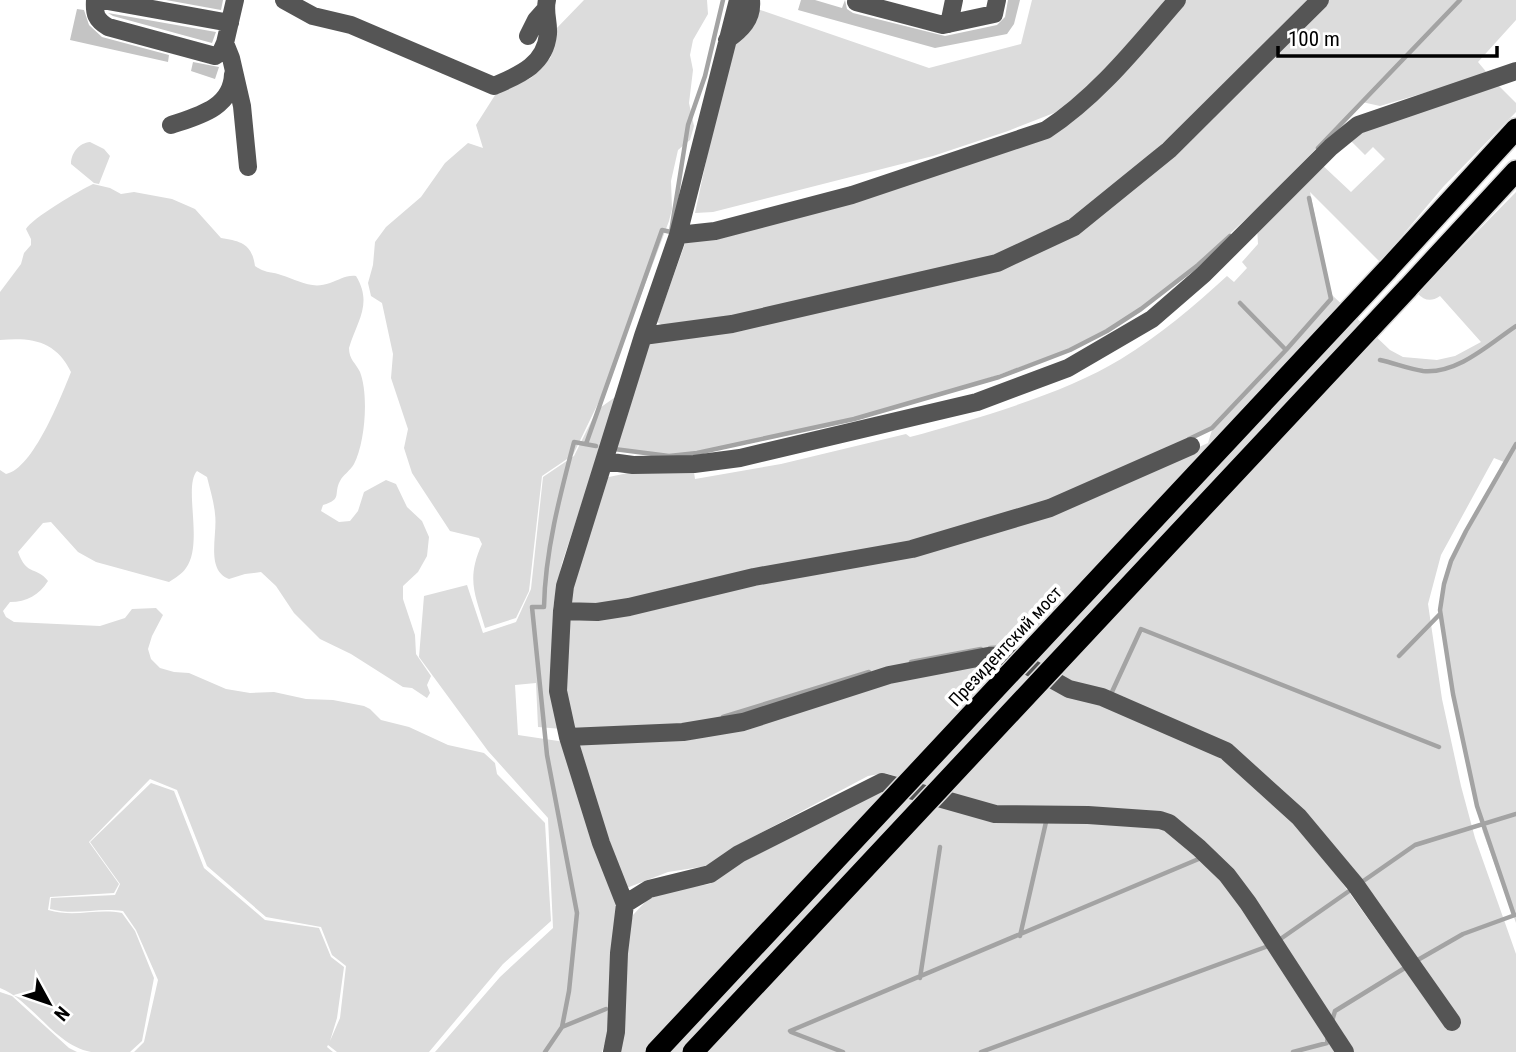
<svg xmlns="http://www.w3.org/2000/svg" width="1516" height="1052" viewBox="0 0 1516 1052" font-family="'Roboto Condensed',sans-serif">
<rect width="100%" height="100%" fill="#fff"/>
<path fill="#dcdcdc" d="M584,0H707L708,14L693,40L690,55L693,70L689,103L694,126L690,140L678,150L671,181L672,209L669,221L607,385L573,455L542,476L529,591L516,618L485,628C475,594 466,579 482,544L479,538L450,531L412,473L404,448L408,429L391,378L393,354L382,303L371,296L368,283L373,265L375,242L386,227L421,197L445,163L468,143L483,148L476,125L497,92L531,78L551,57L554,31Z
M1032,0H1168L1085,90L1059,111L1008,131L933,156L713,212L695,213L740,3L929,68L1021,44Z
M1185,0H1308L1174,133L1113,188L1076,216L1022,244L986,258L708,322L665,327L657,322L686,241L1036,140Z
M1325,0H1516V20L1478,62L1488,74L1380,106L1362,102L1260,206L1197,264L1140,308L1107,330L1070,349L998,375L933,396L855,417L745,442L696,452L669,455L615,448L650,342L1054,243Z
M1496,83L1516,103V112L1443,187L1380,262L1310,192L1331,294L1390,350L1403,357L1437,360L1455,356L1481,342L1440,296C1431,302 1425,301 1417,293L1516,192V923L1483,832L1476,805L1452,694L1439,610L1450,560L1504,462L1494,458L1441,555L1428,604L1442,699L1461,786L1475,838L1516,954V1052H1353L1344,1034L1248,892L1230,869L1179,820L1171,815L1155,812L989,805L885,773L868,776L736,846L707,866L668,872L624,889L610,855L577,743L670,739L721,733L887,682L977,663L1009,664L1060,693L1117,710L1205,749L1232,766L1289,815L1303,831L1328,863L1447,1029L1459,1022C1390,925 1326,818 1227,748C1213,738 1196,732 1180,725C1154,713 1129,700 1102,691C1094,688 1085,687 1077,684C1034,670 1035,643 980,650C897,660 821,693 740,714C706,723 671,726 635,728V731L581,733L580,729H574L565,691V625L571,618L580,616L615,614L744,585L862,565L970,539L1054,513L1208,443L1212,430L1050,503L966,529L885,549L747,573L613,605L576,607L567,599L604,478L628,473L694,472L695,479L781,464L906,434L910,437C976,419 1064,394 1121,359C1159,336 1194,306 1227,276L1234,282L1247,268L1242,262L1258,244L1257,227L1319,162L1351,192L1385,159L1373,147L1365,155L1351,141L1366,125Z
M90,142L104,149L110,156L99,184L94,183L71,164C71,153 79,143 90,142Z
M93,184L110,188L121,194L134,192L172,199L195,209L221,238C241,241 252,244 255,266C267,274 270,271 281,275C298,280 311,290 330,283C340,280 345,275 356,276C373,304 357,321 349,348C349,360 356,363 360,372C369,395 365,443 354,464C350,471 343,475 340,481C333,494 343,499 323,505L321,511L339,522L350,521L358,511L364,492L386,480L396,484L407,507L422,521L429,537L427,556L418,572L403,586V599L415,635L416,654L431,676L427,685L430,693L427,698L412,688L403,687L351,654L320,639L294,613L276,586L261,572L245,574L229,579C205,570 218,534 215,514C214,502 210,489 207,477L197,471C183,487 204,543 186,568C182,574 175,578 169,582L96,562L78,552L51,522L43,523L18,552C27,577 37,566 48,581C39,595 27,602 10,602L3,611L6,617L14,622L100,626L125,618L132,609L156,608L163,615L152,636L148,649L151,659L160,668L174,672L189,673L226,689L250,693L274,692L306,699L333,700L364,706L370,709L381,720L409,727L448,745L484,753L495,763L497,774L545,823L551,921L503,964L429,1052H337L328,1045L327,1047L333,1052H134L144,1042L158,980L136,930L123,911C96,907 77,916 50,909L51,898L115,895L120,884L90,842L151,783L174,791L204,868L265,920L319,928L331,957L344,967L337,1018L330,1041L340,1018L346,966L332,955L321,927L266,917L207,866L177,790L150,779L89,842L119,884L114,893L50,897L48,910C75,918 96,908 122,913L135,931L154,978L142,1041L130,1052C118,1052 103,1052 91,1052C54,1045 34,1002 0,988V470L6,474C33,469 61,397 71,372C56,341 32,337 0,340V292L21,264L24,253L31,245V239L26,229C31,219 80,190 93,184Z
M618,395L562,563L553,607L552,662L562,729L538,727L536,683L515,685L518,735L565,742L618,901L614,923L610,1026L602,1052H435L500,977L553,928L548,818L488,751L419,657L424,596L467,585L483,633L516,622L531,589L543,477L574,456L597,410Z
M884,789L992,821L1133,824L1168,829L1223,880L1337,1052H619L627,936L633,915L647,900L667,891L710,884L733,867Z
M0,992L12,996L69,1048L77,1052H0Z"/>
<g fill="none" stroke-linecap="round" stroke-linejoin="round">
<path stroke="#a3a3a3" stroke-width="4.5" d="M1318,148L1460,0
M1240,303L1286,350
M1380,360C1394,363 1409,369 1423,371C1458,374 1489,344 1516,326
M1189,439L1212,428L1286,350L1331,299L1309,198
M586,444L662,230L671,232L688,125L705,76L723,0
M614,449L669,456L697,453L854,419L999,377L1070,350L1107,331L1141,309L1198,265L1230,236
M990,648L1008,647L1023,652
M1399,656L1440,614
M911,662L981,649
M1109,693L1111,694L1141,629L1439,747
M723,717L869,672
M1359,884L1415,845L1516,814
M1514,915L1477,806L1453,694L1440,610L1444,584L1451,561L1466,531L1516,444
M1020,936L1046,822
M1279,940L1352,889
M1416,961L1463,934L1515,915
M920,978L940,847
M1332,1021L1335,1011L1408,966
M562,1027L606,1009
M790,1031L1201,858
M791,1032L843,1052
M545,1052L562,1027L569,991L577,913L547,755L532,607H544C545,552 560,495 574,442L596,446
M981,1052L1271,945
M1293,1052L1327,1043L1328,1036"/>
</g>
<path fill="#c4c4c4" d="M166,0H223L221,10Z
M801,0H815L842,8L845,0L847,9L853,13L945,36L997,25L1005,17L1008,0H1020L1014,24L1007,34L935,48L798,10Z
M77,9L84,10L89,25L102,37L169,55L168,62L70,40Z
M108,13L216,32L212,43L113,16Z
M193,62L219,67L215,79L191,71Z"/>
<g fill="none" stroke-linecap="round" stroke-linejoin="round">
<g stroke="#dbdbdb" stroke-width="24">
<path id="highway" d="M1387,270L1516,129
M1407,289L1516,171"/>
</g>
<path stroke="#555" stroke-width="18" d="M95,0C94,14 96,20 108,27L215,56L221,52L225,43
M102,0L230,23
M235,0L225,43L231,58L242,106L248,167
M284,0L313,16L351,25L494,86C519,75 545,65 548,34C549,22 544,12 547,0
M857,0L856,2L943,25L994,14L997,0
M949,24L954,0
M528,36L536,20L544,11
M727,40C741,30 753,19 751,0
M171,125C198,116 232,108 233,74
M678,235L715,231L852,195L1046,130C1098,96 1137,46 1177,0
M643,336L732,324L997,263L1074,227L1169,150L1320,0
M604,461L633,465L694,464L740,458L977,402L1068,368L1152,319L1204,274L1331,147L1358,125L1516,71
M562,611L597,612L629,607L754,577L912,549L1050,508L1191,446
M568,737L683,732L743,722L889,675L988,656H1010L1069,689L1102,697L1226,751L1299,817L1355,884L1452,1022
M625,904L649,889L710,874L739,854L882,782L995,814L1088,815L1160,820L1169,823L1199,848L1227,875L1248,903L1345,1052
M612,1052L616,1032L619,953L625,904L601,843L568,737L558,691L562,611L565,586L643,336L678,235L738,0"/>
<use href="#highway" stroke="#000" stroke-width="21"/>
<g stroke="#dbdbdb" stroke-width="24" stroke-linecap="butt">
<path id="highway-bridge" d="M656,1052L1387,270
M693,1052L1407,289"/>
</g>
<use href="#highway-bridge" stroke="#000" stroke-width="21"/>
</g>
<g text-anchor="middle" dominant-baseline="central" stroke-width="7" stroke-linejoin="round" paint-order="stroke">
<g font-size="18" fill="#000" stroke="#fff">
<text transform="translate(1005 646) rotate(-47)">Президентский мост</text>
</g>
</g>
<g transform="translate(49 1003) rotate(130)" stroke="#ffffff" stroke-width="5" paint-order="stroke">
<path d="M0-5L12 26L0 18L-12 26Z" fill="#000000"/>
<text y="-10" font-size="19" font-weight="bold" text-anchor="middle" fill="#000000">N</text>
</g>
<path d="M1278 46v10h219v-10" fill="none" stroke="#000000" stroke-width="3.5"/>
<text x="1288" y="46" font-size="21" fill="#000000" stroke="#ffffff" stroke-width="5" paint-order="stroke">100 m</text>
</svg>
